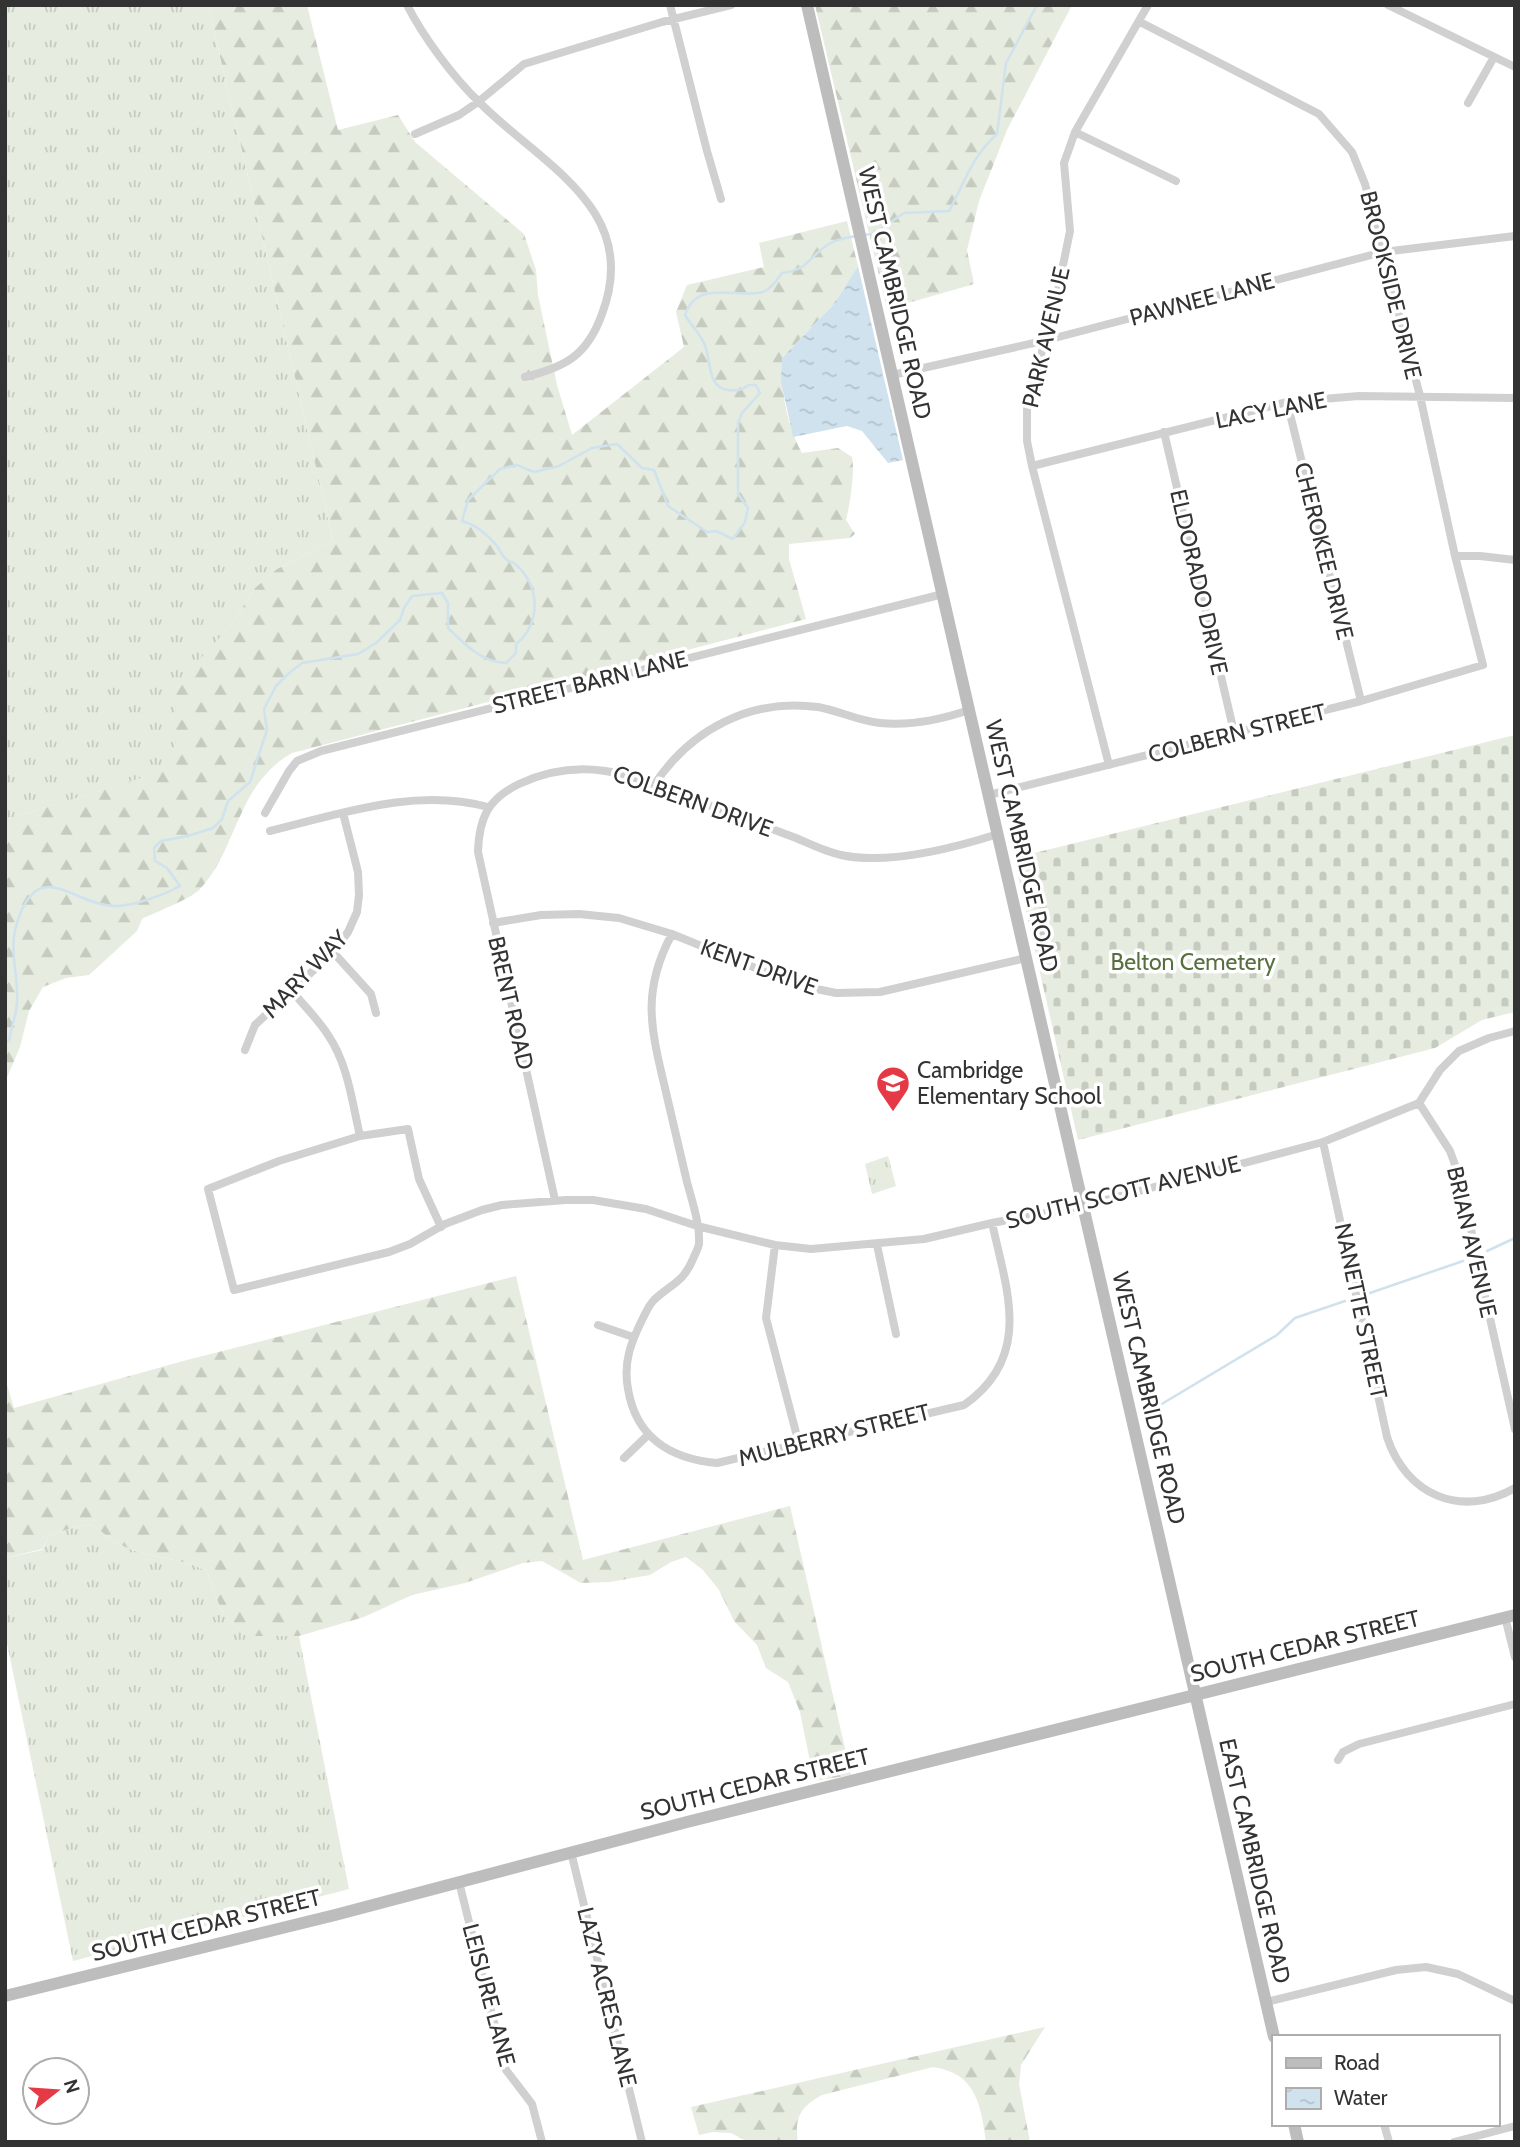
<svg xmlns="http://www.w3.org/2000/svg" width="1520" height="2147" viewBox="0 0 1520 2147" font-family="Cabin,sans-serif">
<defs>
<pattern id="grass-tufts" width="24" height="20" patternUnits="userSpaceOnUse" patternTransform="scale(1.75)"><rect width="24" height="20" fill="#e6ecdf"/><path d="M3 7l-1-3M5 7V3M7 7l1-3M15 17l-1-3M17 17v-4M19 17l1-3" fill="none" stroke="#c6cbc0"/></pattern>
<pattern id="forest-firs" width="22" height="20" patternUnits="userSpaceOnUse" patternTransform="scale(1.75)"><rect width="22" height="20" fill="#e6ecdf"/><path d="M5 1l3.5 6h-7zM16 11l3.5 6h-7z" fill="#c6cbc0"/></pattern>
<pattern id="cemetery-stones" width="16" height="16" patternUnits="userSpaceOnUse" patternTransform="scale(1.75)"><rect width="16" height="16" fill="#e6ecdf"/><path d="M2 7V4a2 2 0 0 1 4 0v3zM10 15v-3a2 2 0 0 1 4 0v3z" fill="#c6cbc0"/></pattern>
<pattern id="water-ripples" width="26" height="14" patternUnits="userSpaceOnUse" patternTransform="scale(1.75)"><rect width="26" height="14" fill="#cfe2ee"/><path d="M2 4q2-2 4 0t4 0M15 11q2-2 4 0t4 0" fill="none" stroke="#b2c2cd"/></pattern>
</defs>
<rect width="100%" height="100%" fill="#fff"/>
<path fill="url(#grass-tufts)" d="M5,5H208L333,540L277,569L255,588L231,625L176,694V744L171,769L5,820Z
M888,1156L896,1186L872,1194L865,1164Z
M91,1524C102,1531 112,1542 123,1546C150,1559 180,1557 207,1571L221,1610L246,1636H299L349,1889L73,1961L5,1634V1558L42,1550L49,1536L68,1529Z"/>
<path fill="url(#forest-firs)" d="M208,5H307L338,130L398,115L415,142L524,234L536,270L538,295L557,385L572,435L684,347L676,312L687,285L764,267L759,243L847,221L858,266L834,304L782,358C781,390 786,425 802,453L838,448L852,457C855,471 850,505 846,520L855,534L850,538L789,544V559L806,619L292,753C236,785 238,849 200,889C191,899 156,912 142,919L137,931L89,975L66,978L43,987L29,1011L20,1047L5,1082V820L170,769L176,744V694L198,661L231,625L255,588L277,569L333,540Z
M815,5H1072L1007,130L979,201L967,250L974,284L887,309Z
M516,1276L583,1560L790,1506L851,1775L814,1781L800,1712L788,1682L766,1668L757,1645L734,1621L719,1590L703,1570L686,1557L671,1562L650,1575L610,1582L581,1583L542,1561L523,1563L465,1583L412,1595L364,1617L299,1636H246L221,1610L207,1571C180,1557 150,1559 123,1546C112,1542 102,1531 91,1524L68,1529L49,1536L42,1549L5,1558V1378L14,1408L187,1360Z
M1045,2027L1021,2065L1019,2084L1030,2142H986C981,2105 976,2073 933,2067L822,2095C801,2106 794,2118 798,2142H748L731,2133L713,2132L699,2135L691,2107Z"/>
<path fill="url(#cemetery-stones)" d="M1515,735V1012L1482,1020L1435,1048L1078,1140L1014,858Z"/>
<path fill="url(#water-ripples)" d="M858,266L903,460L888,463L862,431L847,426L793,437L781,381L782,358L834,304Z"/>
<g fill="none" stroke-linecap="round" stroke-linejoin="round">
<path stroke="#cfe2ee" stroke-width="2.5" d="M862,235L873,234L904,213L949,211C964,184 972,156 997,134L1006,63L1037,5
M5,1042L9,1041C11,1028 16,1016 17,1003C19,976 8,949 17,923C38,855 72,904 113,906C131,907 164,895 180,886L167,868L155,861L154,848L161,841L188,836L213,828L222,819L228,801L250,782L267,730L264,709L276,686L289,673L302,663L358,654L376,643L400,620L404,608L412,596L442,593L448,603V628C464,644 483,663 506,663L516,653V644C541,625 541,585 515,564C513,562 508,562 506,559C502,556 500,550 497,546C488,535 476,525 462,521L468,500L500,469L517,465L534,472L559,466L592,448L617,444L642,468L654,470L668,506L707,532L716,531L733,539L745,522L748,508L738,494V423L742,413L760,393L756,385H749C742,390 737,391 728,390C706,387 712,360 704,343C699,333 691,325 685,315C697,278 739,299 763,292C771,289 777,280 782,273C809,270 809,256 829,244C836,239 847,238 856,236
M1487,1251L1515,1238
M1367,1294L1463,1261
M1155,1408L1277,1335L1295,1318L1345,1301"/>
<path stroke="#d0d0d0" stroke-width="8" d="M407,5C424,38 453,77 480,103C542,165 642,209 602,314C587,356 565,367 525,377
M670,5L707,151L721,199
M1388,5L1515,67
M1468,103L1494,57
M1075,132L1176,181
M415,134L459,115L478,102L524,64L662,22L731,5
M892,375L1047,340L1383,252L1515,236
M1287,402L1361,701
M1164,432L1234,732
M1032,466L1287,402L1359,396L1515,398
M1455,556H1480L1515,560
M1109,765L1032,466L1027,441V405L1034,374L1050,329L1070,231L1064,163L1075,132L1148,5
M654,785C691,729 751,698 818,707C840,711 858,721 880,723C911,726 940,720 969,710
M989,795L1361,701L1483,665L1455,556L1420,396L1383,252L1365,184L1352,152L1319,114L1140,22
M265,813L289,771L297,761L321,751L943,594
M270,831C340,814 415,787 488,807
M493,923L541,915L579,914L619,918L672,934L797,985L836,993L880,992L1026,958
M672,934C641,991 651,1029 665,1088C672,1119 680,1151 687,1182C692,1201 700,1224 699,1244C698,1249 695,1254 693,1259C683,1283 671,1284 654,1300C649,1305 646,1312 643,1318C631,1342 623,1362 628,1389C636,1438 671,1459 717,1463L964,1405C1033,1357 1007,1291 992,1223
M333,952L371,994L376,1013
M293,992C304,1006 318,1019 328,1035C348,1064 352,1102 360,1136
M245,1050L255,1025L333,952L348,932L357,912L359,895L358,872L343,813
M1419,1103L1450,1151L1467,1198L1473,1243L1515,1429
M1323,1142L1387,1437C1406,1495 1461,1519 1515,1488
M555,1200L478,852C479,818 488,799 519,784C583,754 631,775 692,799C727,812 761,825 796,838C810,844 826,852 841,855C887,865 954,848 998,834
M441,1227L419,1179L408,1129L360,1136L279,1161L208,1189L234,1290L389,1252L410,1244L445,1224L482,1210L502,1205L566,1200H593L646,1209L697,1226L775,1245L811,1249L924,1239L992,1223L1083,1206L1323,1142L1419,1103L1440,1070L1459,1051L1489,1038L1515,1031
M775,1245L766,1318L799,1444
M877,1245L896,1334
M598,1325L633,1337
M624,1458L648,1435
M1505,1617L1515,1657
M1338,1760L1343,1752L1359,1744L1515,1704
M571,1852L642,2142
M459,1882L506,2070L532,2104L542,2142
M1266,2002L1396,1970L1426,1967L1458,1974L1515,2001
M1384,2124L1389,2142
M1454,2142L1515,2126"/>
<path stroke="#bdbdbd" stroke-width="12" d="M807,5L1274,2037
M5,1996L335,1915L687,1822L1515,1615
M1294,2124L1298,2142"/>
</g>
<defs>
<g id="school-pin" transform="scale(1.75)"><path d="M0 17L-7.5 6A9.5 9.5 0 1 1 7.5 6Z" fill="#e63946" stroke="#fff"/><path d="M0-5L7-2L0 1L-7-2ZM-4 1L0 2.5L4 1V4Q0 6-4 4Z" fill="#fff"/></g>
</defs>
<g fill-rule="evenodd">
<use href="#school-pin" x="893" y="1083"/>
</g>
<g text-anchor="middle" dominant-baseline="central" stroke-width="7" stroke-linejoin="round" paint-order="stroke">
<g font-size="23" fill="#333" stroke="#fff">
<text transform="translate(1391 285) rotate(76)">BROOKSIDE DRIVE</text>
<text transform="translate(895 293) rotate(77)">WEST CAMBRIDGE ROAD</text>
<text transform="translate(1202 299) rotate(-15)">PAWNEE LANE</text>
<text transform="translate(1046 337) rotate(-77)">PARK AVENUE</text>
<text transform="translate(1271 410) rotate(-11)">LACY LANE</text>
<text transform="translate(1324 551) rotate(76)">CHEROKEE DRIVE</text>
<text transform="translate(1199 582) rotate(77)">ELDORADO DRIVE</text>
<text transform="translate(590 682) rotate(-14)">STREET BARN LANE</text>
<text transform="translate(1237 733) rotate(-14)">COLBERN STREET</text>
<text transform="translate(693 801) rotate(20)">COLBERN DRIVE</text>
<text transform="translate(1022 846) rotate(77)">WEST CAMBRIDGE ROAD</text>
<text transform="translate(759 967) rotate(20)">KENT DRIVE</text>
<text transform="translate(305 974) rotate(-46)">MARY WAY</text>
<text transform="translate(511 1003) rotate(77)">BRENT ROAD</text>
<text transform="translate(1123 1192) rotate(-14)">SOUTH SCOTT AVENUE</text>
<text transform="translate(1472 1242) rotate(77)">BRIAN AVENUE</text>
<text transform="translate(1361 1311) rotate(78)">NANETTE STREET</text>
<text transform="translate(1149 1398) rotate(77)">WEST CAMBRIDGE ROAD</text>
<text transform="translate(834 1435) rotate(-14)">MULBERRY STREET</text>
<text transform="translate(1305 1646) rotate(-14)">SOUTH CEDAR STREET</text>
<text transform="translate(755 1784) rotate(-14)">SOUTH CEDAR STREET</text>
<text transform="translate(1255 1861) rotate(77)">EAST CAMBRIDGE ROAD</text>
<text transform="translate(206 1925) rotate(-14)">SOUTH CEDAR STREET</text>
<text transform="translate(489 1995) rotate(75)">LEISURE LANE</text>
<text transform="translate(607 1997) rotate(76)">LAZY ACRES LANE</text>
</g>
<g font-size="23" fill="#56703f" stroke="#fff">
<text x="1193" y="962">Belton Cemetery</text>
</g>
<g font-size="23" fill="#333" stroke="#fff" text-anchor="start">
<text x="917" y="1070">Cambridge<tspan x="917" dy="26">Elementary School</tspan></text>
</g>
</g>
<rect width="1520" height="2147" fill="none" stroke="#333333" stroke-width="14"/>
<rect x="1272" y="2035" width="228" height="91" fill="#ffffff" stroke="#adadad" stroke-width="2"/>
<rect x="1286" y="2058" width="35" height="10" fill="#bdbdbd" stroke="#adadad" stroke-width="2"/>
<text x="1334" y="2070" font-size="21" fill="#333333">Road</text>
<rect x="1286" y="2088" width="35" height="21" fill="url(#water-ripples)" stroke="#adadad" stroke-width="2"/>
<text x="1334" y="2105" font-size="21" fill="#333333">Water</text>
<g transform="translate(56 2091) rotate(73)"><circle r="33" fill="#ffffff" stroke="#adadad" stroke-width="2"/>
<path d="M0-5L12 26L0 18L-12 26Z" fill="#e63946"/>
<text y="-10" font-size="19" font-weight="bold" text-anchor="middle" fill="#333333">N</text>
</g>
</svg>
